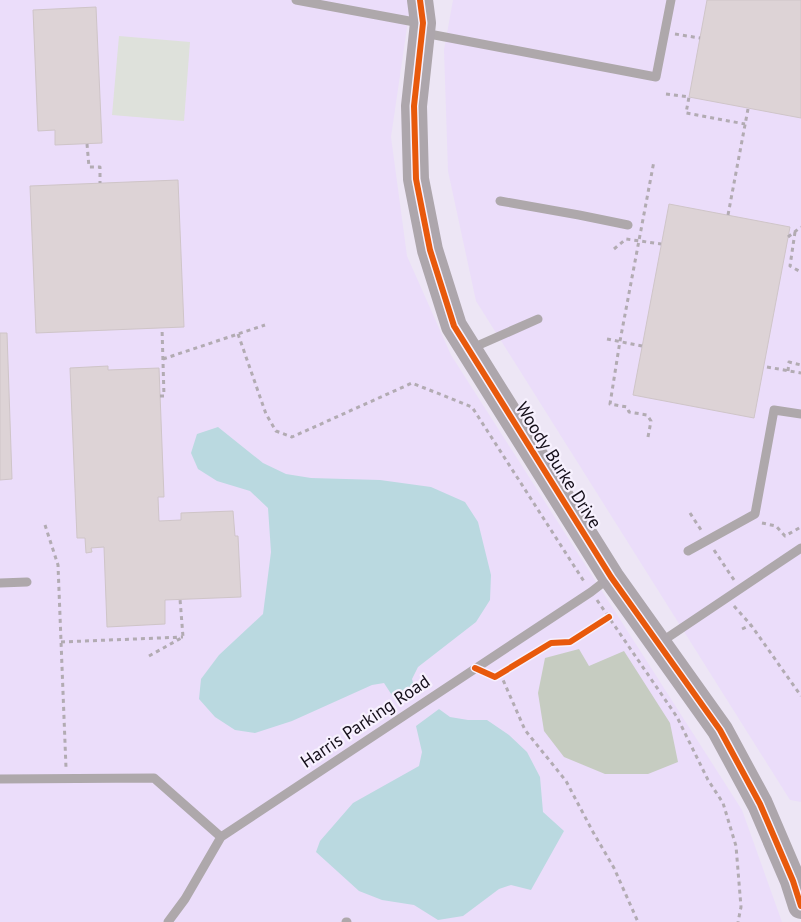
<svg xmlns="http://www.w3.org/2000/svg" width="801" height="922" viewBox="0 0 801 922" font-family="'PT Sans',sans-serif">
<rect width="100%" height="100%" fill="#ede6f5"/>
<path fill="#ebddfa" d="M0,0H411L391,137L407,256L451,355L742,810L782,922H0Z
M453,0H801V802L790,800L476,301L448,171L444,50Z"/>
<path fill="#dee1db" d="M119,36L190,42L184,121L112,115Z"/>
<path fill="#c6ccc1" d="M579,649L589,666L624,651L670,723L678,762L648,774H605L564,757L544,731L538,693L545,658Z"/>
<path fill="#bad9e0" d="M218,427L263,463L286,474L311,478L380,480L431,487L465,502L478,522L491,575L490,600L476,622L418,667L412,679L415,690L397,703L384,683L372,685L292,721L255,733L235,730L215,717L199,699L201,679L219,655L263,614L271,552L268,508L250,491L217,481L198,469L191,453L197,434Z
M439,709L450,717L468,720H487L509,735L527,752L540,777L543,812L564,831L531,890L511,885L499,889L463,916L438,920L414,905L382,900L359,891L316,852L320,841L353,803L419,766L422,752L416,726Z"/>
<path fill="#ddd3d6" stroke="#cfc5c8" d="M707,0H801V118L689,97Z
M96,7L102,143L55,145V130L38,131L33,10Z
M178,180L184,327L36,333L30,186Z
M669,204L790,227L754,418L633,395Z
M0,333H7L12,479L0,480Z
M108,366V370L159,368L164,497H158L159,521L181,520V513L233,511L235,536H238L241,597L165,600V624L107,627L104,547L91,548L92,552L86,553L85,538H77L70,368Z"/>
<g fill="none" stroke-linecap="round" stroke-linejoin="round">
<path stroke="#b2abb2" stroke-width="3" stroke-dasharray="4 4" stroke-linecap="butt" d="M675,34L700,38
M666,94L689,97L686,113L745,124
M87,144L89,167H100V183
M728,215L748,109
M795,232L790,266L801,272
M788,237L801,227
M614,249L626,239L661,244
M238,334L266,414L276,431L292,437L412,383L472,407L585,583
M607,339L642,346
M163,359L265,325
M767,367L801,373
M788,371L789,362L801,365
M160,396H164L162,328
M648,437L651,421L647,415L629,412L627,407L610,404L620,341L654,161
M690,513L701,530
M762,523L776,526L785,536L801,527
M45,525L58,565L66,768
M714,550L734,580
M597,600L677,717L708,780L723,803L736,846L741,907L738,922
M734,606L751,625L801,696
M742,629L751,625
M61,642L183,637
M149,656L183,637L180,599
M500,673L525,730L566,781L593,832L614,868L638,922"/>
<path stroke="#aea8ab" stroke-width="9" d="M296,0L420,23
M424,33L656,77L671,0
M500,201L579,215L628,225
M470,349L538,319
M688,551L755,514L774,410L801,414
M0,583L27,582
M661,642L801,548
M0,779L154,778L221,837
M168,922L185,899L221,837L591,592L609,578
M346,922H347"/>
<path stroke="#ada6ac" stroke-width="26" d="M420,0L423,23L414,106L416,179L430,250L454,326L611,577L720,730L760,804L793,881L801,906"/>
<g stroke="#f7f1fe" stroke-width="9">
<path id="cycleway" d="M420,0L423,23L414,106L416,179L430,250L454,326L611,577L720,730L760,804L793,881L801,906
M475,668L495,677L551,643L570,642L609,617"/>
</g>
<use href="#cycleway" stroke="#e8590c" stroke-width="6"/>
</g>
<g text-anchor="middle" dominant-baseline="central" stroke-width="4.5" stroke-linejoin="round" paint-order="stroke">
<g font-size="18" fill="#140e19" stroke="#f7f1fe">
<text transform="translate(559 465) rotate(58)">Woody Burke Drive</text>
<text transform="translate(365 721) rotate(-34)">Harris Parking Road</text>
</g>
</g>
</svg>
